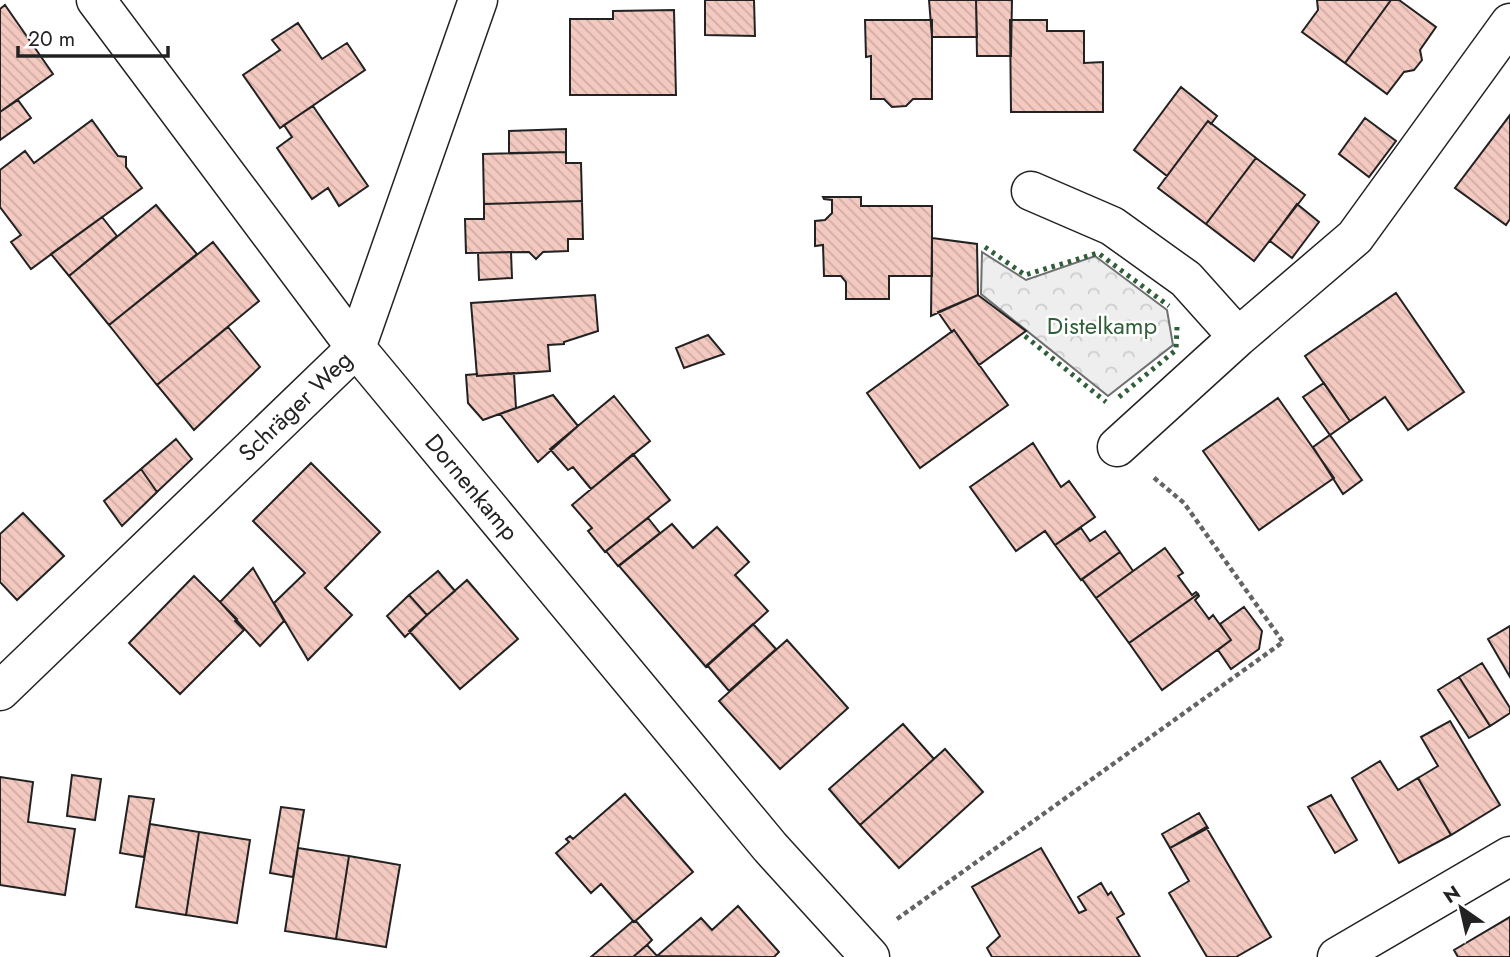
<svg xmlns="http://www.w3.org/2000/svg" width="1510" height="957" viewBox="0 0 1510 957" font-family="Jost,sans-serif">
<defs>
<pattern id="park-crowns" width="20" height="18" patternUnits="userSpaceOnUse" patternTransform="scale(1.75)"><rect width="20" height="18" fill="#eee"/><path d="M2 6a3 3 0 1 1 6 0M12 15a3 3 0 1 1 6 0" fill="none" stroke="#ccc"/></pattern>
<pattern id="building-back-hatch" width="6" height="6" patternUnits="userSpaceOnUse" patternTransform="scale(1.75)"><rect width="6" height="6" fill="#f3c9c0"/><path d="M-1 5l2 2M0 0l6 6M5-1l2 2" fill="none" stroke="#d0aca5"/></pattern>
</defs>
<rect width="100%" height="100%" fill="#fff"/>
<path fill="url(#park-crowns)" stroke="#6f6f6f" stroke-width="2" d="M982,252L1026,280L1095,256L1167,310L1173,345L1108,396L981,294Z"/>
<path fill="url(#building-back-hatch)" stroke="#222" stroke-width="2" d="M705,0H754L755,36L705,35Z
M929,0H976L977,37H932Z
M976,0H1012L1011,56H977Z
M1317,0H1391L1345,63L1302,32L1318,10Z
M1391,0H1399L1436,27L1420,50L1422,60L1414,70L1404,72L1387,94L1345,63Z
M5,5L53,74L0,112V9Z
M674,10L676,95H570V19H613V11Z
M865,20H932V99H913L906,106L892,107L884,99H871V56L866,57Z
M1010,20H1047V31H1084V63L1103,62V112H1011Z
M298,23L322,59L347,43L365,70L280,128L243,75L280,50L272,40Z
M1181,87L1217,116L1211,124L1208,121L1167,176L1134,150Z
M18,100L31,118L0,140V112Z
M313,106L368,186L339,206L328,188L312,199L277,148L292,137L284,125Z
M1510,115V219L1506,225L1455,188Z
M1365,118L1396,141L1369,177L1339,154Z
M92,120L118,156L126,157V167L142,188L31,269L11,242L21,235L0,207V170L25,151L34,163Z
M1208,121L1256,158L1206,224L1158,188Z
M566,129V152L509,153V131Z
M566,152V163H581L582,201L484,204L483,154Z
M1256,158L1305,195L1254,261L1206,224Z
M823,197H861V206H932V276H889V299H846V282L841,276H824L823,245L815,246V221L825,220L832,213V200L824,199Z
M582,201L583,239H568V251L543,252L536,259L529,252L466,253L465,219H484V204Z
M1297,204L1319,222L1292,258L1270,241Z
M156,205L197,254L109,325L69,276Z
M102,217L117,236L69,276L51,254Z
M932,238L977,244L978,295L931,316Z
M213,242L259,301L157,385L109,325Z
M511,252L512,278L479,280L478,253Z
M1396,293L1464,392L1408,430L1385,397L1350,421L1305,356Z
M595,295L598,331L564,342V344L548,345L550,371L477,376L471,303Z
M978,295L1026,331L979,365L954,330L952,332L938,312Z
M228,327L260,367L194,430L157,385Z
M954,330L1008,405L920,468L867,393Z
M708,335L724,354L684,368L676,348Z
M514,373L516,408L483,420L468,403L466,375L477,374V376Z
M1324,383L1350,421L1330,435L1303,397Z
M553,395L578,426L538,462L500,414Z
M614,396L650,441L591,489L573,467L568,470L550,449Z
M1278,398L1334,478L1259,530L1203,451Z
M1330,435L1362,480L1343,494L1313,447Z
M176,439L192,459L157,492L141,469Z
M1033,443L1061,487L1069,481L1095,517L1055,545L1045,531L1016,551L970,487Z
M633,454L670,500L605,552L588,531L592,528L572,505Z
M311,463L380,532L325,588L352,615L308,660L274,603L305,573L253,521Z
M141,469L157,492L122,526L104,501Z
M23,513L64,556L17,600L0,582V534Z
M648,518L660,533L618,566L606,551Z
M672,524L693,548L717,527L749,562L735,575L768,611L706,667L619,566Z
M1081,528L1090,541L1105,531L1120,552L1081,580L1055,545Z
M1165,548L1183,573L1178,576L1192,595L1196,592L1198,594L1129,643L1096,598Z
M1120,552L1133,571L1096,598L1082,579Z
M253,568L284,621L260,646L220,602Z
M438,571L455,591L427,615L409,595Z
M194,576L237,619L235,621L244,630L180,694L129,643Z
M467,580L518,639L460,689L409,631Z
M1198,594L1199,596L1195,600L1209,619L1213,615L1231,640L1162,690L1129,643Z
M409,595L427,615L405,637L387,616Z
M1244,607L1262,631L1259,649L1231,669L1218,650L1231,640L1220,624Z
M753,624L776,649L729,691L707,665Z
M1510,626V677L1488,639Z
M787,640L848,708L780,769L719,701Z
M1482,663L1510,708V713L1490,726L1459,677Z
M1459,677L1490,726L1469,738L1438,690Z
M1450,721L1500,805L1451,835L1418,778L1438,766L1421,737Z
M903,724L934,759L860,825L829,789Z
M945,749L983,792L899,868L860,825Z
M1380,761L1398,790L1418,778L1451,835L1399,863L1352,778Z
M72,775L101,779L95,820L67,816Z
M0,777L33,782L28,822L75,829L65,895L0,885Z
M625,794L693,872L634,922L601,884L591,893L556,853L569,842L566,839L570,836L573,839Z
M1331,795L1357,840L1335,853L1308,807Z
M129,796L154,799L144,857L120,853Z
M281,807L304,810L293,877L270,873Z
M1199,813L1208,828L1170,848L1162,834Z
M150,824L199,832L186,915L136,907Z
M1206,827L1271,937L1236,957H1207L1169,893L1189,881L1170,848Z
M199,832L250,840L237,923L186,915Z
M298,848L349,856L336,939L285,931Z
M1041,848L1079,913L1086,910L1078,897L1101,883L1108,895L1111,892L1124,914L1117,918L1140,957H992L987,948L1000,936L972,887Z
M349,856L400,865L386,947L336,939Z
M738,906L779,952L774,957L657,956L701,918L712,930Z
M1510,917V957H1458L1454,950Z
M633,921H636L652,940L647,945L633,957H591Z
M647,945L658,957H633Z"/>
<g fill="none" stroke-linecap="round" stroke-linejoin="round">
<g stroke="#222" stroke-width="41">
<path id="minor" d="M96,0L356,348L770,847L870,957
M1031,191L1112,226L1186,279L1238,337
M1117,447L1238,337L1355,237L1510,23
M0,691L356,348L478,0
M1337,957L1510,856"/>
</g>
<path stroke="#646464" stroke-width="4.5" stroke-dasharray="5 3.5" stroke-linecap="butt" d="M897,919L1283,642L1184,503L1152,476"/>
<use href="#minor" stroke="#fff" stroke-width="38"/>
<path stroke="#2f5e38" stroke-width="5" stroke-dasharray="3.5 5" stroke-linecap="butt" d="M985,247L1025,275L1098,253L1169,306
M1025,336L1106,402
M1119,397L1176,350L1177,327"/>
</g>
<g text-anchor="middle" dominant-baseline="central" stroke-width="5" stroke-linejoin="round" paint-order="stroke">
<g font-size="24" fill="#2f5e38" stroke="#fff">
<text x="1102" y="325">Distelkamp</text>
</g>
<g font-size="24" fill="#222" stroke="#fff">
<text transform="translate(295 406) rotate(-44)">Schräger Weg</text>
<text transform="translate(472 487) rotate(50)">Dornenkamp</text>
</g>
</g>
<g transform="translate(1461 908) rotate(326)" stroke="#ffffff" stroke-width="5" paint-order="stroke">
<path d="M0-5L12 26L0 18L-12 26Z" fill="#222222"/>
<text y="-10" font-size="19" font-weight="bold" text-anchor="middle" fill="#222222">N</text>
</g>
<path d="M18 46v10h150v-10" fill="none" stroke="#222222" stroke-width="3.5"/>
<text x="28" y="46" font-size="21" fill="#222222" stroke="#ffffff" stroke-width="5" paint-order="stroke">20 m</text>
</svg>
